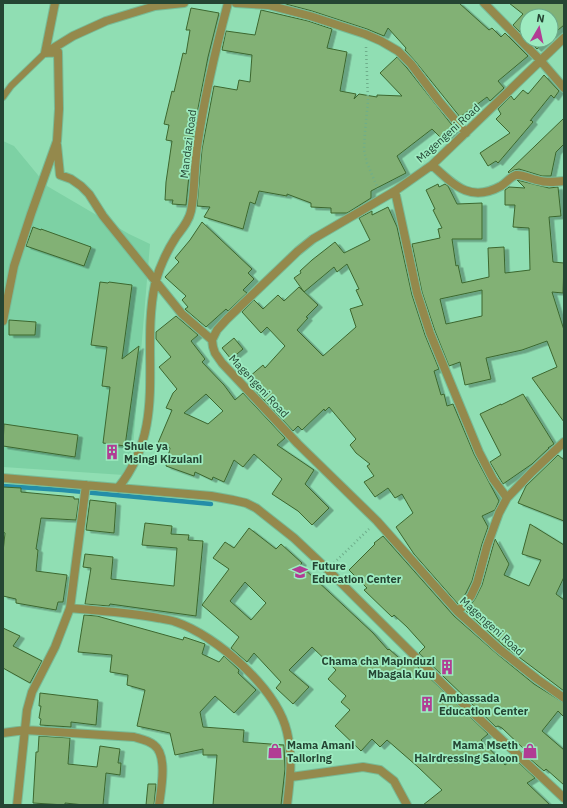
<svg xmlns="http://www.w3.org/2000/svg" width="567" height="808" viewBox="0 0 567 808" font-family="'IBM Plex Sans',sans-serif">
<defs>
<filter id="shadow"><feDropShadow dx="4.5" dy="2.5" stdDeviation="0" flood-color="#0004"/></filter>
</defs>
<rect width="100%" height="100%" fill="#90deb3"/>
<path fill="#7dd1a4" d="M3,141L14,146L47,186L129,234L150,244L133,447L124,475L3,467Z"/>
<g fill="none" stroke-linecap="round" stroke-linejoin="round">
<path stroke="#248ea8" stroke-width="4.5" d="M3,486L62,490L211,504"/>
</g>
<path fill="#82b175" stroke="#3c672f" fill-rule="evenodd" filter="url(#shadow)" d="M282,3H459L489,30L492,28L501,37L505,33L528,56L498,81L504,88L490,101L487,97L460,117L415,61L405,50L406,48L388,28L384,36L367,29L312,11Z
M509,3H564V25L551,36V16H527V39L513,25L523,14Z
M191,8L219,13L208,57L194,129L191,155L186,205L172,204L173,200H165L166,182L172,141L166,140L169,125L164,124L172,91L174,92L183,53L186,54L190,30H186Z
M261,10L308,21L332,29L327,48L347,52L340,91L356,94L354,99L359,94L377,97V95L402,96L380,73L397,57L407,68L455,129L443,140L432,129L397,156L406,173L371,191V198L347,213H331V208L311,207V203L287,194V196L259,191L255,204L250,202L243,229L204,217L210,207L197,206L202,149L214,86L237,90L239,80L250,82L252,55L222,50L226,31L255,35Z
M528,40H547L537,49Z
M544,75L559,91L554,98L551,95L530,121L531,120L533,122L498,163L496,161L488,166L480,153L510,133L496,119L501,114L498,109L511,96L514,100L523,90L528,94Z
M564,118V144L556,152L551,176H542L519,169L514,170L509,173L508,172Z
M517,180L549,188L558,187L561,216L549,217L553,262L564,263L563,293L552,292L564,330V422L532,378L557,367L547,341L522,350L486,358L491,379L465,385L460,362L449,366L435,331L422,292L412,244L440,238L438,229L442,228L433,210L435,209L426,190L438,184L439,187L445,184L448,186L457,204L482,203V239H452L456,266L458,265L462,283L489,277L488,248L504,247L505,273L530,270L529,228L513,227L515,205H505V190L509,187L525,188ZM482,290V316L446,324L440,299Z
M388,207L397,227L412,295L425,335L439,369L434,371L441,395L444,394L447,406L453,404L474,454L499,501L495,510L482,516L488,527L482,544L472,581L466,593L458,604L414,554L396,527L413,513L402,494L395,498L388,488L375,497L364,482L374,476L367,466L370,464L356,453L350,445L356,439L329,407L325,411L324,409L302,430L298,426L293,431L251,386L254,383L249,377L263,365L265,368L285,346L267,327L261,333L242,312L254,300L263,309L278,295L284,301L299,287L318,305L306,317L308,318L297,330L323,356L356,327L350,309L363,305L356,290L359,289L347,264L337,272L334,267L304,292L294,278L301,273L300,271L312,260L335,242L344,253L370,240L359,218L372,211V215Z
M202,222L252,269L248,273L254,279L243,290L247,293L228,311L226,309L206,327L186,310L185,309L188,307L182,300L186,296L165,277L179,262L175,258L190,240Z
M33,227L41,230V229L91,247L84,266L26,246Z
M100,282L108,283L109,282L132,285L122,359L139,346L125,446L103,443L110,387L102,386L107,347L91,345Z
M176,316L198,335L191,341L205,359L202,362L224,385L235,400L243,393L285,438L277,445L314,470L305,484L329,508L312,525L298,511L272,494L282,479L254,454L243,467L234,460L224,482L213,477L212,480L195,472L194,476L166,466L170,448L158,443L172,410L166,408L173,393L177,389L159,367L171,357L156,339V332ZM206,394L223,411L208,424L184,413Z
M9,320L36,322L35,335H9Z
M234,338L243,349L231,359L222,348Z
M523,394L554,444L548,448H549L532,464L503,484L490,462L501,455L480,414L501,404V405Z
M4,424L78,435L75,457L3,446Z
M558,455L564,460V521L518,503L526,486Z
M3,487L21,488V492L74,497V499H79L76,520L41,518L36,549L38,550L36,571L67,575L63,602H58L56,610L16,603V599L3,596V552L5,533L3,532Z
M90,500L116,503L114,533L86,530Z
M145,523L172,526L171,534L189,535L188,540L203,541L196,616L110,604L109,606L85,604L91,568L83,567L85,554L113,557L111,579L174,586L177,548L142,545Z
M530,524L564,545V577L556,594L564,600V691L503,645L466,611L475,599L482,585L495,539L509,564L504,575L529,586L541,560L522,554Z
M249,528L276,549L281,544L302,563L300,565L373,633L388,650L389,649L408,666L412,661L488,734L481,740L505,765L514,758L535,778L527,783L550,805H423L442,790L418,767L387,740L380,747L372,739L361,751L335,726L350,710L341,702L346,696L328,679L336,670L312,647L289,670L309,687L293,704L276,688L281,682L254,653L247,662L231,648L239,637L202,605L229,569L213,558L225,542L234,548ZM245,582L266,603L251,620L230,601Z
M383,536L454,616L496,653L534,684L564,703V717L558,711L542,731L564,750V785L546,769L544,771L522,752L525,750L502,728L498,726L496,727L419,653L425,647L407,627L394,615L392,617L364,590L367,588L349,570L375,544L374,543Z
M84,615L97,616L183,640L184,637L205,644L202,654L219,662L224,656L239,670L238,673L256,690L234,713L215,696L200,712L203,727L244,730L243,742L284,745L285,769L281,805H213L217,755H203V749L175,755L170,733L137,726L145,690L127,685L128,675L110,672L112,655L78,652Z
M3,628L20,636L13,646L42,661L30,683L3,668Z
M40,693L98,700L96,725L71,722V727L40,725L41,719L39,718L41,706H39Z
M39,736L70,738L68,764L97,767L100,746L120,749L118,763H121L120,775L106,773L103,805H84L65,803V805L33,803L36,752H38Z
M148,784H156L154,805H146Z"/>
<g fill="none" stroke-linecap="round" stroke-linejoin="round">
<g stroke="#78bc97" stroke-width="8">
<path id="service" d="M3,97L11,86L45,53"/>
</g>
<g stroke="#78bc97" stroke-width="10">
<path id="minor" d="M236,3L268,5L310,16L365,34L381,41L398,51L411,64L439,101L466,133
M484,3L540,60L564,88
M564,38L432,165L395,191L313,239L298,251L227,319L217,330L212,340L213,347L215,353L222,363L298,444L377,521L458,612L499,649L537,679L564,698
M47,52L73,36L106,21L155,6L184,3
M57,145L60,175L71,179L81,186L89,194L103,216L182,314L212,340
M432,165C454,185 470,203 501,186C506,183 510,177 516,175C522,174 531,179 537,180C546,183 555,182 564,181
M395,191L417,293L430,333L479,452L493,479L507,498
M3,321L14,266L31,214L57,141L59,109L58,52L45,53L55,3
M3,478L211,496L233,500L246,503L256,508L294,538L327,569L455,696L564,798
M118,488C169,425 140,355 155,284C159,268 167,251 176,237C182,229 189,221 191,211C195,191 194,169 197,148C204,99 215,51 228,3
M70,608C100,611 129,612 158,618C164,619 171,620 176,622C217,636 277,689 287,732C293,757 290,781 287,805
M458,612L471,596L477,583L487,546L499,513L507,498L532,472L564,442
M3,733L25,730L134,737C141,739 148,740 154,745C168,755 161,790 159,805
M291,777L363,767L380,770L394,781L407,805
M17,805L27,710L32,692L55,647L70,608L86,485"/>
</g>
<path stroke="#6eae8b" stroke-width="2.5" stroke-dasharray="1 3" stroke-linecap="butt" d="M366,47L368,101L365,132L364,150L367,163L378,189
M334,563L369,529"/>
<use href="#service" stroke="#94894c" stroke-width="6"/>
<use href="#minor" stroke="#94894c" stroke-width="8"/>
</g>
<defs>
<g id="building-bare" transform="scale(1.2)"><path d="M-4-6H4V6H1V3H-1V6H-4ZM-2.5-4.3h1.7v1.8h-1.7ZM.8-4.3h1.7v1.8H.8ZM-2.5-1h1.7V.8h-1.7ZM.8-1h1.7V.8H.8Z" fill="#b13c94" stroke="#9debc0" stroke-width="2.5" paint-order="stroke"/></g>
<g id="school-bare" transform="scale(1.2)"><path d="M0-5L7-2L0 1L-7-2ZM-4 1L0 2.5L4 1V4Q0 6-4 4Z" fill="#b13c94" stroke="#9debc0" stroke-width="2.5" paint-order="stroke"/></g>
<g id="shop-bare" transform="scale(1.2)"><path d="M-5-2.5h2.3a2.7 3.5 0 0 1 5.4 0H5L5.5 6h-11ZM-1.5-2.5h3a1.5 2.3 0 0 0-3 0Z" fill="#b13c94" stroke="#9debc0" stroke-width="2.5" paint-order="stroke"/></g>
</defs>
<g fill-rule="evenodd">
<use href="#building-bare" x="112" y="452"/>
<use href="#school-bare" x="300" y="572"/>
<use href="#building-bare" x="447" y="667"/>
<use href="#building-bare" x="427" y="704"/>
<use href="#shop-bare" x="275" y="751"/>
<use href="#shop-bare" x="530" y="751"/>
</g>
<g text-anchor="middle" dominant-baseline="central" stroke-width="3.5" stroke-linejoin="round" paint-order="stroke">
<g font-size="11" fill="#254533" stroke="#9debc0">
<text transform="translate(448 133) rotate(-42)">Magengeni Road</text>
<text transform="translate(188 144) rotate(-83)">Mandazi Road</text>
<text transform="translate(259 386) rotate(47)">Magengeni Road</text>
<text transform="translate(492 626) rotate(42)">Magengeni Road</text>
</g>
<g font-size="11" font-weight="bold" fill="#254533" stroke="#9debc0" text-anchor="start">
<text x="124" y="446">Shule ya<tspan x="124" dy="13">Msingi Kizuiani</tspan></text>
<text x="312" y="566">Future<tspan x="312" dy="13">Education Center</tspan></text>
<text x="435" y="661" text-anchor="end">Chama cha Mapinduzi<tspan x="435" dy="13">Mbagala Kuu</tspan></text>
<text x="439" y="698">Ambassada<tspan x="439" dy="13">Education Center</tspan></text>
<text x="287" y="745">Mama Amani<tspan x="287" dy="13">Tailoring</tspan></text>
<text x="518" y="745" text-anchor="end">Mama Mseth<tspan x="518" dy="13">Hairdressing Saloon</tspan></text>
</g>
</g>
<rect width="567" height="808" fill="none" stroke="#254533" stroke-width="8"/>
<g transform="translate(539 28) rotate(9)"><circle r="19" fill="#9debc0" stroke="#6da988"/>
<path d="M0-3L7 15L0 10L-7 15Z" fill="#b13c94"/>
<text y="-6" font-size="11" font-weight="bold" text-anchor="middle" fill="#254533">N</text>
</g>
</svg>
